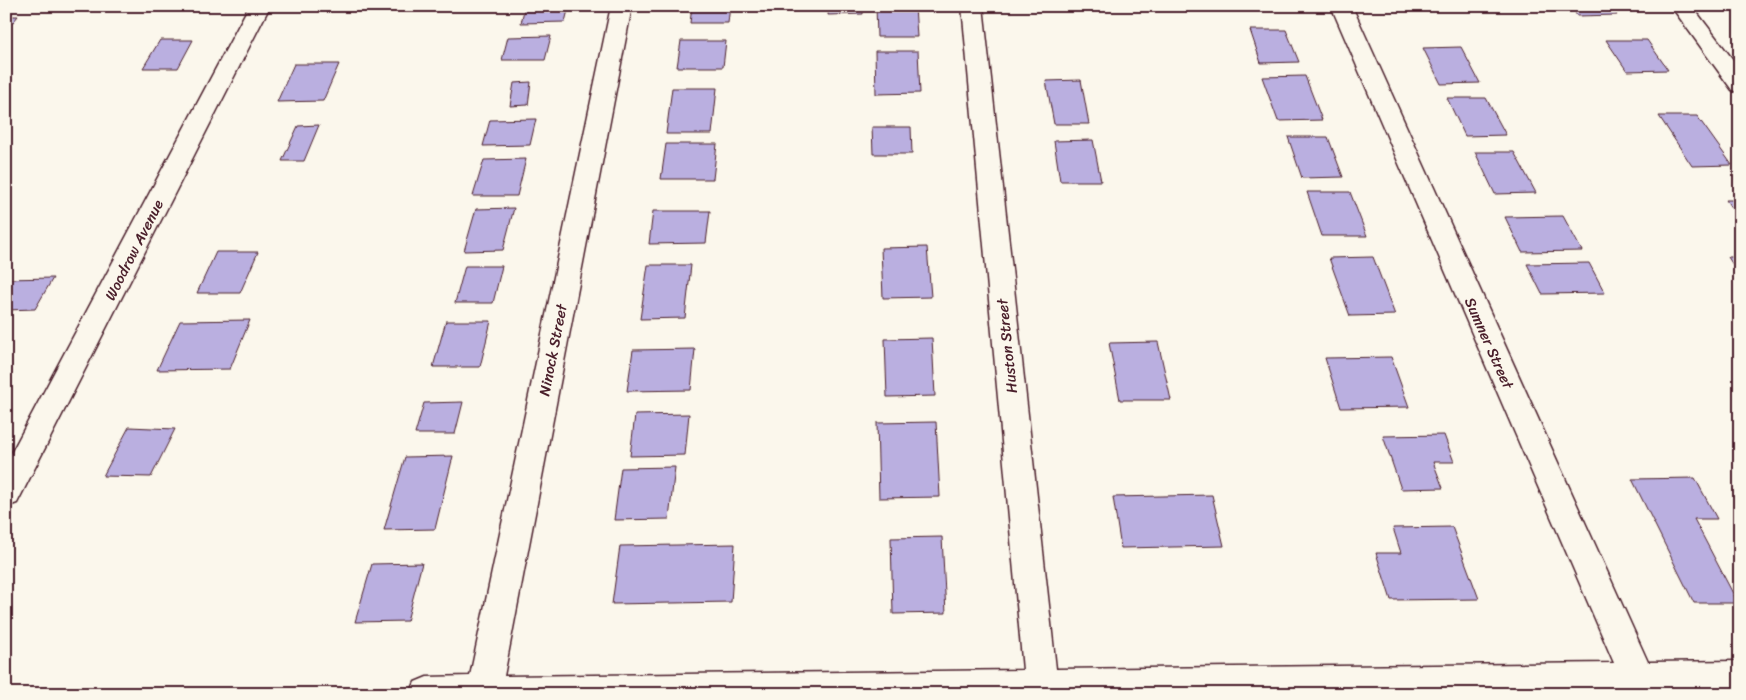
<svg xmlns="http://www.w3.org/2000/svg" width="1746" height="700" viewBox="0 0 1746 700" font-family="Sriracha,sans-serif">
<rect width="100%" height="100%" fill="#fbf7ec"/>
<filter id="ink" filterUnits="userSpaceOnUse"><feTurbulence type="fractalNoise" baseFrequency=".02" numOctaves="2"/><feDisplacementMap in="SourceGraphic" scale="10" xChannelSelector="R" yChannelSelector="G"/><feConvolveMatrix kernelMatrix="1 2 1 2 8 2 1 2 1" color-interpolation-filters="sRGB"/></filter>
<g filter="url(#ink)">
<path fill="#baafe0" stroke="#4a1f2b" d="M525,6H569L565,22L521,23Z
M692,6H730L728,23H690Z
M829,6H863V14L828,15Z
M876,6H915L917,37H877Z
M1571,6H1611L1617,15L1577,16Z
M6,16H18L6,31Z
M1250,30H1286L1299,62L1261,63Z
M551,36L545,60H502L508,37Z
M160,40H193L178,68H143Z
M1606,40H1647L1668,70L1627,71Z
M681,41H726L723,67H677Z
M1461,47L1480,83L1441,84L1423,48Z
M875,51H918L920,93L876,94Z
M294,64H339L323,101L277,102Z
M1305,76L1322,120L1278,121L1262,77Z
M1081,80L1089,124H1054L1046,81Z
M531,82L528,105L510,106L514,83Z
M672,88H717L712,134H666Z
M1447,98H1486L1506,135L1465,136Z
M1659,116H1697L1732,165L1692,166Z
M536,119L530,145L483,146L490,120Z
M319,125L304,161H282L298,126Z
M872,127H911L912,154H873Z
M1288,137H1328L1343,177L1302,178Z
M1093,140L1101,181H1060L1054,141Z
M666,144H717L713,179H661Z
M1475,152H1514L1536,193L1495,194Z
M526,159L517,196H473L484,160Z
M1307,192H1350L1367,236H1322Z
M1726,200H1740V221Z
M514,208L503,250L464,251L476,209Z
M653,211H710L706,243L649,244Z
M1563,216L1582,251L1522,252L1505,217Z
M927,247L931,297L883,298L881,248Z
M216,252H258L240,293H197Z
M1373,257L1395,315L1350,316L1329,258Z
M1728,257H1740V276Z
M1589,263L1605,293L1542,294L1527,264Z
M648,265H691L685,318L640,319Z
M465,266H502L493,303H455Z
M53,278L35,309L6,310V279Z
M250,320L230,369L157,370L180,321Z
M446,321H491L480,367H433Z
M932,338L935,396L887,397L885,339Z
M1158,342L1171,400H1120L1109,343Z
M695,349L691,390L627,391L633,350Z
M1391,357L1409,407L1341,408L1325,358Z
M463,402L455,434H415L424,403Z
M689,414L685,455L630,456L635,415Z
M936,422L940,497L879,498L877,423Z
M129,427L175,429L151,477L103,476Z
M1444,435L1454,462H1433L1443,488L1401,489L1383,436Z
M453,456L435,529L384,530L405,457Z
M675,467L669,519L614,520L621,468Z
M1695,478L1717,519H1694L1738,603H1694L1632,479Z
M1212,495L1224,546L1121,548L1113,497Z
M1452,527L1479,599L1391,600L1376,553H1401L1393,528Z
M942,537L946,613L893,614L891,538Z
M735,544L731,602L612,604L620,546Z
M422,563L407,621L355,622L372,564Z"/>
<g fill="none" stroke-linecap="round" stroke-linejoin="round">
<g stroke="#4a1f2b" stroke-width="3">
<path id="street" d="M249,6H270L17,503L6,507V463Z
M611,6H632L504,676L1023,670L962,6H983L1056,669L1614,663L1331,6H1352L1648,662L1740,661V694H410L415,682L427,677L470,676Z"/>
</g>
<g stroke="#4a1f2b" stroke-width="3">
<path id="secondary" d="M1671,6H1692L1740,69V93L1732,90Z"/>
</g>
<use href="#street" fill="#fbf7ec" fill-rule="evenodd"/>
<use href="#secondary" fill="#fbf7ec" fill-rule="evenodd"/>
</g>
</g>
<g text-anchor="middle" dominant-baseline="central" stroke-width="4" stroke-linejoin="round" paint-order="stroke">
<g font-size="15" fill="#4a1f2b" stroke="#fbf7ec">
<text transform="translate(134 250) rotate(-63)">Woodrow Avenue</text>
<text transform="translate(1489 343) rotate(66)">Sumner Street</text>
<text transform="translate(1007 346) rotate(-96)">Huston Street</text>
<text transform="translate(553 350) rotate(-79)">Ninock Street</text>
</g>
</g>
<rect width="1746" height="700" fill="none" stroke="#fbf7ec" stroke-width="25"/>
<rect x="12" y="12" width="1721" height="675" fill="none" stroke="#4a1f2b" stroke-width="2" filter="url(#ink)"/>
</svg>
